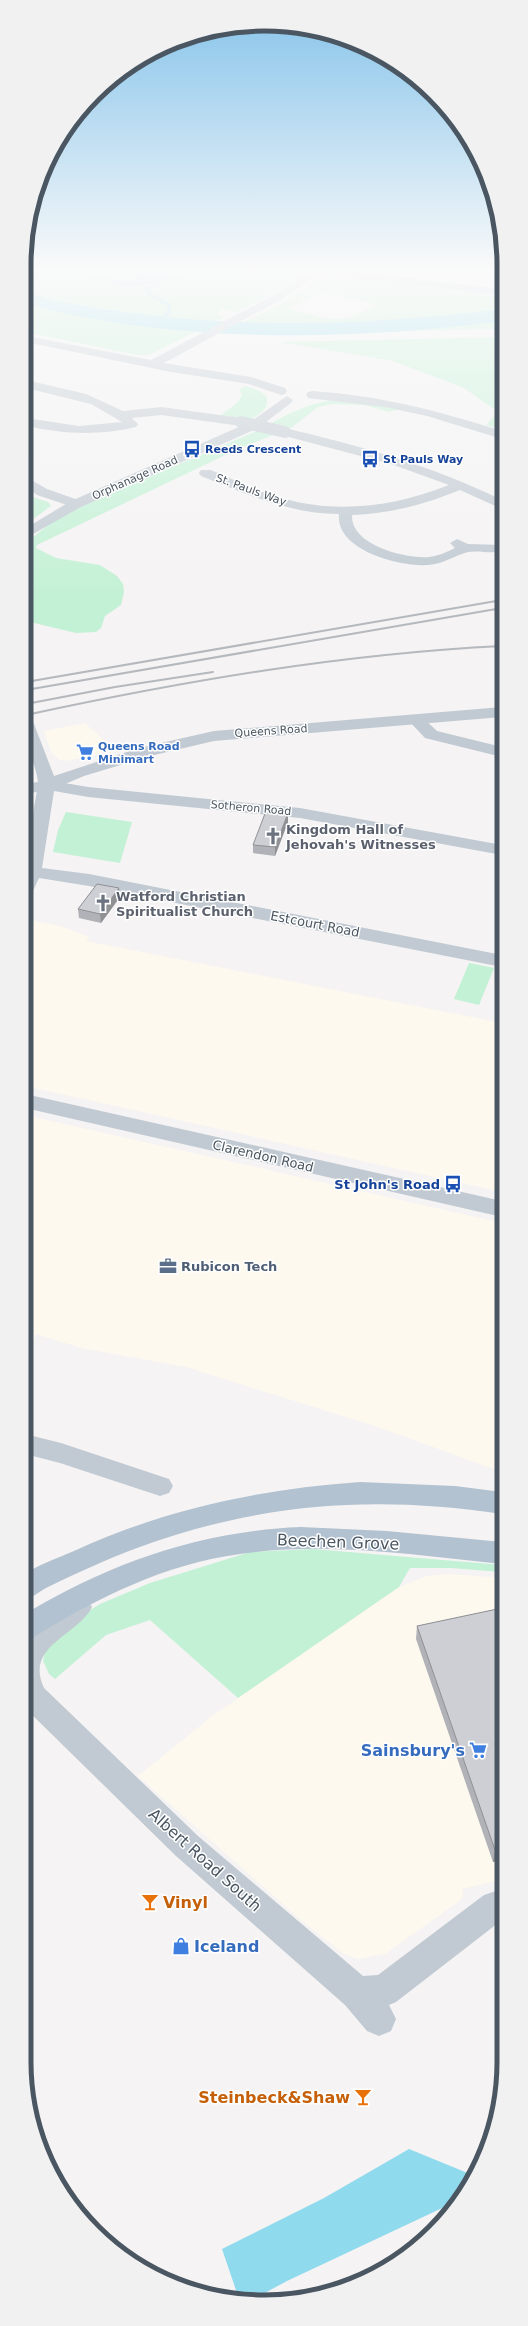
<svg xmlns="http://www.w3.org/2000/svg" width="528" height="2326" viewBox="0 0 528 2326" font-family="'DejaVu Sans',sans-serif">
<rect width="100%" height="100%" fill="#f5f3f3"/>
<path fill="#fdf9ef" d="M85,723L116,751L65,761L59,760L51,752L44,731Z
M28,920L61,926L89,937L86,941L502,1023V1192L25,1086V926Z
M25,1115L502,1223V1472L378,1427L186,1367L81,1348L36,1334L29,1354L25,1353Z
M450,1574L502,1578V1879L463,1889L462,1898L454,1905L385,1954L358,1959L344,1954L302,1921L138,1776L211,1717L399,1587L427,1576Z"/>
<path fill="#c3f1d5" fill-rule="evenodd" d="M26,272H66L73,277L106,283L183,277L148,272H306L264,299L235,312L221,309L216,314L225,317L149,355H137L26,332Z
M84,272H123L134,277C125,283 92,280 84,272Z
M423,272H502V280Z
M324,275L502,295V329L283,334L222,333L285,302ZM325,292L377,305L349,318L327,319L288,308Z
M502,337V430L486,425L498,412L464,388L393,361L279,342Z
M246,386L260,391L267,397C269,410 260,414 249,420L220,416L238,402L242,395L239,389Z
M341,399L400,409L389,412L364,405L332,404L318,407L291,428L270,424C294,410 314,402 341,399Z
M260,430L276,434L238,449L37,545L36,548L56,558L100,565L117,576L123,584L124,592L121,605L105,616L101,628L96,632L76,633L26,621V544C55,514 101,498 140,481C180,464 220,446 260,430Z
M26,495L48,502L51,506L26,524Z
M66,812L132,822L120,863L53,852L58,830Z
M469,963L494,968L479,1005L454,999Z
M313,1549L502,1565V1572L451,1568H410L399,1587L238,1698L150,1620L106,1635L55,1679L49,1674L43,1661L45,1651L69,1623L100,1604L150,1583L250,1552Z"/>
<path fill="#90daee" d="M66,272H84L90,276L102,279L125,280L134,277L123,272C138,272 177,273 188,281L126,286L73,277Z
M409,2149L470,2174L472,2182L455,2202L287,2281L250,2301L239,2299L222,2249L324,2198Z"/>
<g fill="none" stroke-linecap="round" stroke-linejoin="round">
<path stroke="#90daee" stroke-width="3" d="M153,285L147,290L149,294L169,305V312L159,322"/>
<path fill="#90daee" fill-rule="evenodd" d="M26,292C42,296 57,302 73,304C214,330 360,327 502,309V321C349,341 176,344 26,304Z"/>
<path fill="#c1cad2" fill-rule="evenodd" d="M26,380L86,394L123,411L161,407L241,418L247,422L241,426L161,415L132,418L138,424L136,427C98,436 64,434 26,426V418L79,426L122,422L91,404L26,388Z
M285,428C360,446 433,466 502,500V509L460,490C426,504 389,514 352,515C350,545 405,559 429,557C438,556 447,552 455,548L450,543L457,539L468,544L502,545V551C491,554 479,550 468,552C455,555 444,564 428,565C400,567 335,550 339,514C290,514 246,494 201,476L199,473L201,470H211C235,480 259,492 285,499C339,514 397,506 449,485L391,464L281,435L279,432Z
M26,477L47,489L81,501L83,504L76,508L37,495L26,487Z
M416,715L422,717L437,731L502,747V757L425,738L408,720L410,717Z
M47,780L88,787L300,808L502,845V855L300,818L88,797L54,791L42,868L89,874L502,955V967L89,886L39,878L32,893L25,894V858L38,785L41,781Z
M25,1434L61,1443L169,1479L173,1486L169,1493L160,1496L60,1463L25,1454Z
M78,1595L88,1599L92,1607C78,1636 24,1645 44,1688L198,1836L363,1976L378,1975L484,1895L502,1889V1920L396,2002L389,2005L396,2019L391,2031L379,2036L367,2031L345,2005L176,1856L24,1707V1638C37,1620 58,1602 78,1595Z"/>
<path fill="#c1cad2" fill-rule="evenodd" d="M309,272H321L282,299L164,363L251,377L285,388L287,391L285,394L281,395L249,384L171,372L26,342V336L151,360L274,295Z
M312,391C378,395 439,411 502,431V439L427,416L385,407L308,398L306,395L308,392Z
M287,396L293,400L291,403L258,428L81,507L26,538V528L71,501L250,422Z
M502,707V717L214,741L150,756L84,776L53,789L25,794V784L38,782C35,759 22,743 26,719L32,721L34,724L54,776L139,748L214,731Z
M25,1094L502,1201V1217L25,1108Z"/>
<path fill="#b3c2d1" fill-rule="evenodd" d="M318,272H353L502,289V295L323,275Z
M360,1482L455,1486L502,1492V1514C373,1495 259,1503 137,1548C107,1559 77,1573 48,1587C40,1591 34,1597 25,1599V1574C39,1564 58,1558 74,1551C165,1509 261,1489 360,1482Z
M301,1527L387,1531L502,1542V1564C415,1555 327,1541 240,1554C165,1564 97,1598 34,1637L24,1641L25,1614C109,1563 201,1531 301,1527Z"/>
<path stroke="#b5b8bd" stroke-width="2" d="M26,682L502,600
M26,690L502,608
M26,704L115,687L213,672
M26,715C184,681 341,654 502,646"/>
<path stroke="#c1cad2" stroke-width="12" d="M241,422L285,432"/>
</g>
<path fill="#b0b2b7" d="M288,813V822L275,856L253,853V845Z
M119,888L120,897L101,923L79,918L78,909Z
M502,1608V1860L493,1862L416,1639L417,1626Z"/>
<path fill="#909195" d="M32,798L33,807L25,809V800Z
M288,813V822L275,856V847Z
M119,888L120,897L101,923L100,914Z
M502,1848V1860L493,1862L495,1850Z"/>
<path fill="#cdcfd5" stroke="#909195" d="M25,794L32,798L25,800Z
M266,811L288,813L275,847L253,845Z
M97,884L119,888L100,914L78,909Z
M502,1608V1848L495,1850L417,1626Z"/>
<linearGradient id="sky" x2="0" y2="1"><stop stop-color="#85c3ea"/><stop offset="0.45" stop-color="#fafafa"/><stop offset="1" stop-color="#fafafa" stop-opacity="0"/></linearGradient>
<rect width="528" height="598" fill="url(#sky)"/>
<defs>
<g id="bus-bare" transform="scale(1.38)"><path d="M-5-6H5V4H4V6H2V4H-2V6H-4V4H-5ZM-3.5-4V0h7V-4ZM-3.5 1.2v1.5H-2V1.2ZM2 1.2v1.5H3.5V1.2Z" fill="#1a4fb4" stroke="#fff" stroke-width="2.5" paint-order="stroke"/></g>
<g id="supermarket-bare" transform="scale(1.38)"><path d="M-6-5.5h2.5l.6 2H6L4.5 2H-2.5L-4.4-4H-6ZM-1.5 3.2a1.3 1.3 0 1 0 .1 0ZM3 3.2a1.3 1.3 0 1 0 .1 0Z" fill="#3f7fe0" stroke="#fff" stroke-width="2.5" paint-order="stroke"/></g>
<g id="church-bare" transform="scale(1.38)"><path d="M-1.2-6h2.4v3.5h3.3v2.4h-3.3V6h-2.4V-.1h-3.3v-2.4h3.3Z" fill="#6b7280" stroke="#fff" stroke-width="2.5" paint-order="stroke"/></g>
<g id="office-bare" transform="scale(1.38)"><path d="M-6-3h4V-5.5h4V-3h4V5H-6ZM-1-4.5V-3h2v-1.5ZM-6 0V1H6V0Z" fill="#5c6f8a" stroke="#fff" stroke-width="2.5" paint-order="stroke"/></g>
<g id="bar-bare" transform="scale(1.38)"><path d="M-6-5H6L.8 .8V4.5H3.5V6h-7V4.5H-.8V.8Z" fill="#e8710a" stroke="#fff" stroke-width="2.5" paint-order="stroke"/></g>
<g id="shop-bare" transform="scale(1.38)"><path d="M-5-2.5h2.3a2.7 3.5 0 0 1 5.4 0H5L5.5 6h-11ZM-1.5-2.5h3a1.5 2.3 0 0 0-3 0Z" fill="#3f7fe0" stroke="#fff" stroke-width="2.5" paint-order="stroke"/></g>
</defs>
<g fill-rule="evenodd">
<use href="#bus-bare" x="192" y="449"/>
<use href="#bus-bare" x="370" y="459"/>
<use href="#supermarket-bare" x="85" y="752"/>
<use href="#church-bare" x="273" y="836"/>
<use href="#church-bare" x="103" y="903"/>
<use href="#bus-bare" x="453" y="1184"/>
<use href="#office-bare" x="168" y="1266"/>
<use href="#supermarket-bare" x="478" y="1750"/>
<use href="#bar-bare" x="150" y="1902"/>
<use href="#shop-bare" x="181" y="1946"/>
<use href="#bar-bare" x="363" y="2097"/>
</g>
<g text-anchor="middle" dominant-baseline="central" stroke-width="3" stroke-linejoin="round" paint-order="stroke">
<g font-size="11" font-weight="bold" fill="#164399" stroke="#fff" text-anchor="start">
<text x="205" y="449">Reeds Crescent</text>
<text x="383" y="459">St Pauls Way</text>
</g>
<g font-size="11" fill="#4a5661" stroke="#fff">
<text transform="translate(135 478) rotate(-24)">Orphanage Road</text>
<text transform="translate(251 490) rotate(20)">St. Pauls Way</text>
<text transform="translate(271 731) rotate(-4)">Queens Road</text>
<text transform="translate(251 808) rotate(5)">Sotheron Road</text>
</g>
<g font-size="11" font-weight="bold" fill="#366cbe" stroke="#fff" text-anchor="start">
<text x="98" y="746">Queens Road<tspan x="98" dy="13">Minimart</tspan></text>
</g>
<g font-size="13" font-weight="bold" fill="#5b616d" stroke="#fff" text-anchor="start">
<text x="286" y="829">Kingdom Hall of<tspan x="286" dy="15">Jehovah's Witnesses</tspan></text>
<text x="116" y="896">Watford Christian<tspan x="116" dy="15">Spiritualist Church</tspan></text>
</g>
<g font-size="13" fill="#4a5661" stroke="#fff">
<text transform="translate(315 924) rotate(11)">Estcourt Road</text>
<text transform="translate(263 1156) rotate(13)">Clarendon Road</text>
</g>
<g font-size="13" font-weight="bold" fill="#164399" stroke="#fff" text-anchor="end">
<text x="440" y="1184">St John's Road</text>
</g>
<g font-size="13" font-weight="bold" fill="#4e5e75" stroke="#fff" text-anchor="start">
<text x="181" y="1266">Rubicon Tech</text>
</g>
<g font-size="16" fill="#4a5661" stroke="#fff">
<text transform="translate(338 1542) rotate(2)">Beechen Grove</text>
<text transform="translate(205 1860) rotate(42)">Albert Road South</text>
</g>
<g font-size="16" font-weight="bold" fill="#366cbe" stroke="#fff" text-anchor="end">
<text x="465" y="1750">Sainsbury's</text>
<text x="194" y="1946" text-anchor="start">Iceland</text>
</g>
<g font-size="16" font-weight="bold" fill="#c56008" stroke="#fff" text-anchor="start">
<text x="163" y="1902">Vinyl</text>
<text x="350" y="2097" text-anchor="end">Steinbeck&amp;Shaw</text>
</g>
</g>
<path d="M0 0H528V2326H0ZM264 31H264A233 233 0 0 1 497 264V2062A233 233 0 0 1 264 2295H264A233 233 0 0 1 31 2062V264A233 233 0 0 1 264 31Z" fill="#f1f1f2" fill-rule="evenodd"/>
<path fill="none" stroke="#4a5661" stroke-width="5" d="M264 31H264A233 233 0 0 1 497 264V2062A233 233 0 0 1 264 2295H264A233 233 0 0 1 31 2062V264A233 233 0 0 1 264 31Z"/>
</svg>
